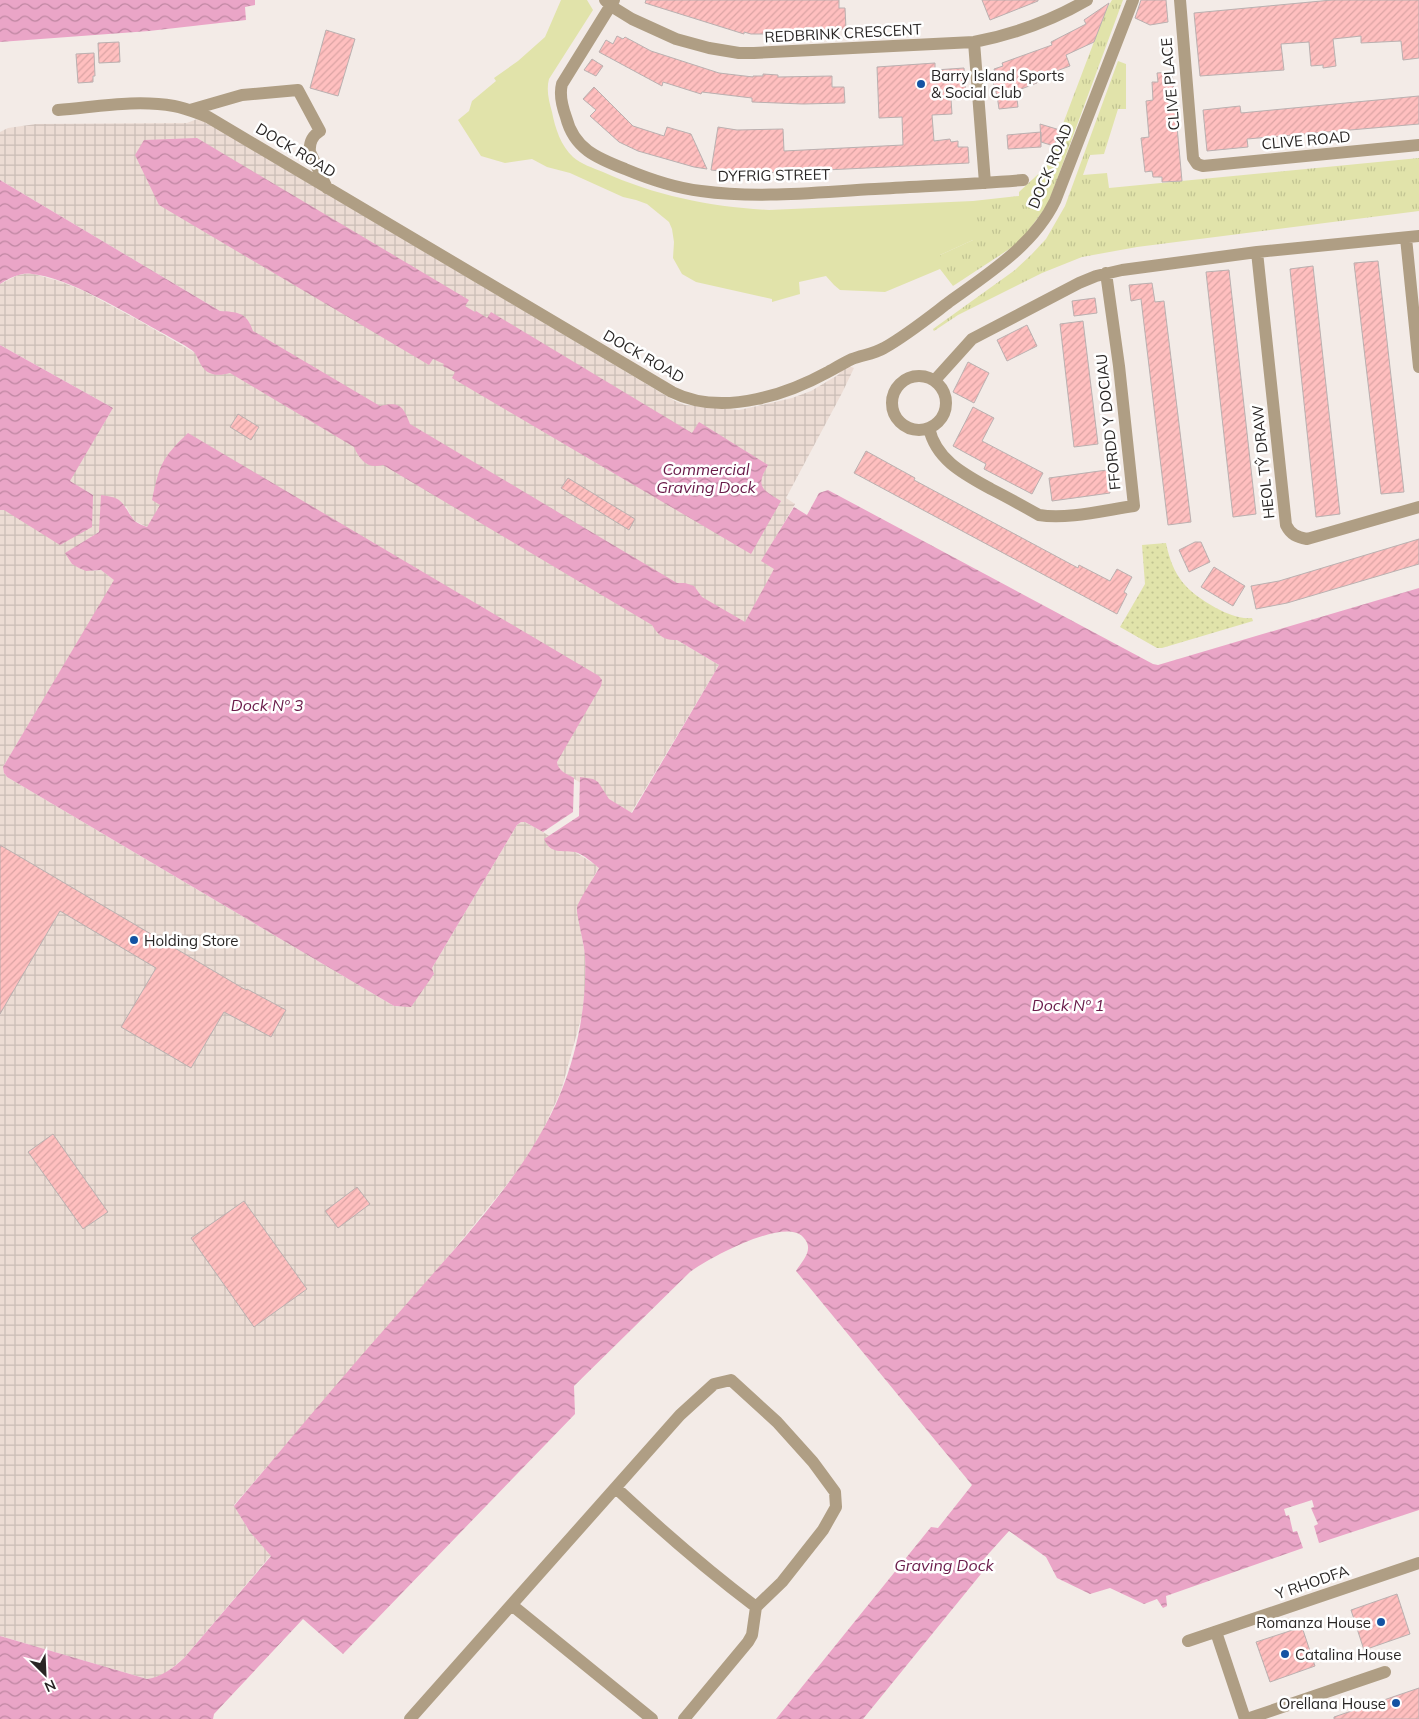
<svg xmlns="http://www.w3.org/2000/svg" width="1419" height="1719" viewBox="0 0 1419 1719" font-family="Mulish,sans-serif">
<defs>
<pattern id="industrial-grid" width="8" height="8" patternUnits="userSpaceOnUse" patternTransform="scale(1.25)"><rect width="8" height="8" fill="#ecdcd4"/><path d="M0 4h8M4 0v8" fill="none" stroke="#cabdb6"/></pattern>
<pattern id="grass-tufts" width="24" height="20" patternUnits="userSpaceOnUse" patternTransform="scale(1.25)"><rect width="24" height="20" fill="#e1e3aa"/><path d="M3 7l-1-3M5 7V3M7 7l1-3M15 17l-1-3M17 17v-4M19 17l1-3" fill="none" stroke="#c1c392"/></pattern>
<pattern id="park-dots" width="8" height="8" patternUnits="userSpaceOnUse" patternTransform="scale(1.25)"><rect width="8" height="8" fill="#e1e3aa"/><path d="M2 2h.1M6 6h.1" fill="none" stroke="#c1c392" stroke-width="1.8" stroke-linecap="round"/></pattern>
<pattern id="water-waves" width="16" height="10" patternUnits="userSpaceOnUse" patternTransform="scale(1.25)"><rect width="16" height="10" fill="#eaa5c7"/><path d="M0 5q4-4 8 0t8 0" fill="none" stroke="#be86a1"/></pattern>
<pattern id="building-hatch" width="6" height="6" patternUnits="userSpaceOnUse" patternTransform="scale(1.25)"><rect width="6" height="6" fill="#ffbfbf"/><path d="M-1 1l2-2M0 6l6-6M5 7l2-2" fill="none" stroke="#dba4a4"/></pattern>
</defs>
<rect width="100%" height="100%" fill="#f3ebe7"/>
<path fill="url(#industrial-grid)" d="M197,119L208,123L675,401L685,405L739,410L762,405L792,398L811,391L838,375L846,365L854,368L842,393L786,498L795,504L762,561L775,568L745,623L677,583L652,625L719,665L631,813L561,771L558,767L557,762L161,505L147,527L133,520L126,506L99,532L66,553L72,564L94,571L101,570L115,580L3,767L4,773L7,777L394,1006L400,1007L434,974L432,968L517,825L521,822H525L543,832L599,867L577,908L585,955L586,981L582,1015L561,1091L542,1132L526,1159L505,1187L447,1258L234,1505L250,1532L271,1555L184,1658L166,1673L154,1678L147,1679L0,1636V510L93,495L69,481L113,408L0,345V284L18,275L30,273L59,281L84,291L138,320L195,353L220,311L0,180V132L8,128L36,124L187,123Z"/>
<path fill="url(#grass-tufts)" d="M1112,0H1123L1048,204L1020,242L953,286L940,269V255L973,240V201L1019,196V192L1047,166L1106,10Z
M1118,61L1126,64V109H1118L1104,154L1090,155L1083,175L1107,173L1109,188L1419,158V211L1137,247L1082,257L1042,273L958,315L934,331L933,329L1015,270L1031,255L1046,239L1065,206Z"/>
<path fill="url(#park-dots)" d="M1166,543C1173,577 1186,591 1216,608C1228,614 1238,619 1252,618L1253,621L1162,648H1157L1120,627L1145,584L1142,545Z"/>
<path fill="#e1e3aa" d="M561,0H587L593,10L549,79C546,90 549,101 552,112C555,128 561,146 573,157C581,164 593,168 603,172C656,196 712,207 769,210L973,201V240L940,255V269L885,292L840,290L834,285L826,276L799,282L800,294L772,302V299L696,282L682,274L673,258L674,242L672,229L669,222L647,204L636,200L623,197L570,173L547,167L532,159L505,163L481,156L458,120L469,111L472,101L496,81L494,78L518,61L545,37Z"/>
<path fill="url(#water-waves)" d="M0,0H255V5L245,7L246,20L149,31L0,42Z
M197,138L469,300L465,306L475,312L476,311L487,318L491,312L692,433L699,422L768,465C755,487 762,489 781,501L751,554L452,378L455,372L443,366L444,364L433,359L429,365L159,205L135,155L144,140Z
M0,180L220,311C237,312 247,312 253,331L380,406C400,401 403,406 410,424L677,583H685L694,586L702,597L745,622L774,569L761,561L794,507L807,515L819,493L828,490L1153,664L1158,665L1419,588V1510L1319,1543L1314,1526L1318,1524L1311,1508L1314,1507L1312,1500L1284,1509L1286,1516L1289,1515L1293,1532L1297,1531L1303,1548L1166,1596L1167,1606L1163,1608L1157,1599L1144,1604L1110,1588L1090,1594L1057,1578L1046,1557L1009,1531L982,1561L985,1569L863,1719H776L931,1527L938,1528L972,1485L796,1271C803,1260 815,1249 803,1237C784,1217 709,1258 690,1272L574,1386L575,1414L343,1654L303,1619L214,1714L213,1719H0V1636L147,1679C162,1677 173,1668 184,1658L271,1556L250,1532L234,1506C288,1442 341,1378 396,1316C454,1248 527,1176 561,1092C578,1050 587,1002 585,957C585,946 576,914 577,908C578,901 595,876 599,868C593,863 583,854 575,852C562,850 551,855 544,839L579,816L580,777L593,779L598,782L609,799L632,813L719,665L677,640C664,641 658,635 652,625L383,465C368,469 360,461 354,447L230,373C216,377 205,375 199,361C197,357 196,354 193,351C182,343 169,337 157,330C125,312 67,277 32,274C21,272 10,278 0,284Z
M0,345L113,408L70,481L93,495L92,527L60,545L4,510H0Z
M188,433L599,676L602,680L601,686L557,762C558,771 567,774 574,778L573,812L543,832L525,822H521L517,825L432,968L434,974L411,1007L394,1006L7,777L4,773L3,767L114,580L101,570L86,571L79,568L72,564L65,553L99,532L101,495C124,498 121,502 133,519C136,523 142,525 147,527L160,505L152,500C160,464 161,459 188,433Z"/>
<path fill="url(#building-hatch)" stroke="#bab0b0" d="M646,0H839V8H845L846,29L769,32V34H751L744,32V34L645,3Z
M982,0H1038V1L990,20Z
M1141,0H1166L1168,22L1150,25L1135,18Z
M1332,0H1419V58L1403,60L1401,41L1361,43V36L1333,39L1336,66L1323,68V65L1311,66L1309,42L1281,44L1284,70L1200,76L1194,13Z
M1109,3L1094,42L1066,55L1070,66L1035,79L1037,83L1016,91L1018,107L999,109L997,95L992,79L997,78L994,69L1003,66L1002,63L1052,45L1051,42L1086,24L1084,20Z
M326,30L355,39L338,96L310,88Z
M617,36L623,39L625,37L651,51L719,73L753,77V76H763V74L778,75V77L832,76V87H844L845,103L803,104L752,102V98L702,92L701,94L663,82L662,86L599,52L606,40L613,44Z
M119,42L120,62L99,63L98,43Z
M94,53L95,76H93V82L78,83L76,54Z
M592,59L603,66L596,76L584,70Z
M935,63V70L964,68L966,98L951,99L952,114L932,115L934,141L950,139L951,142L958,141V147H968L969,163L744,174L711,170L718,127L737,130L783,129L784,151L903,145L902,117L879,118L877,67Z
M1172,72L1182,181L1162,182V177H1153L1152,171L1145,172L1141,138L1149,137L1146,101L1153,100L1152,82H1158L1157,73Z
M594,87L633,126L664,136L667,127L691,134L707,169L694,167L638,151L619,142L590,116L596,110L583,99Z
M1419,96V124L1247,139L1248,147L1207,151L1203,110L1240,106L1241,113Z
M1040,124L1060,130L1054,146L1041,142Z
M1041,132V147L1008,149L1007,135Z
M1378,261L1404,492L1381,494L1354,263Z
M1313,266L1340,514L1316,517L1290,269Z
M1229,270L1256,514L1233,517L1206,272Z
M1152,283L1155,302L1164,301L1191,522L1168,525L1141,299L1131,301L1129,285Z
M1095,298L1097,313L1074,316L1072,301Z
M1083,321L1098,444L1074,447L1060,324Z
M1027,325L1037,346L1007,361L997,340Z
M968,362L989,373L974,403L953,392Z
M973,407L994,418L982,441L1043,473L1032,494L984,469L986,464L953,446Z
M238,414L259,427L251,440L230,427Z
M866,451L915,478L914,480L1078,568L1079,565L1110,581L1117,569L1132,577L1124,592L1127,594L1117,614L854,473Z
M1107,470L1110,493L1052,501L1049,478Z
M568,478L635,519L629,530L561,488Z
M1419,539V564L1287,603L1256,609L1251,586L1279,581Z
M1195,542H1201L1210,562L1189,572L1179,550Z
M1214,567L1245,586L1233,606L1201,587Z
M0,845L246,990L247,989L286,1010L271,1037L224,1012L191,1068L121,1027L156,968L60,911L0,1014Z
M53,1134L108,1212L83,1229L28,1152Z
M357,1187L370,1204L338,1228L325,1211Z
M244,1201L307,1289L254,1327L191,1238Z
M1397,1594L1410,1634L1364,1650L1351,1610Z
M1302,1627L1315,1666L1270,1682L1256,1642Z
M1419,1688V1719H1334V1717Z"/>
<g fill="none" stroke-linecap="round" stroke-linejoin="round">
<path stroke="#af9e84" stroke-width="12" d="M605,0L611,6L632,19L676,39L709,48L739,53H754L974,42C1015,34 1051,21 1087,0
M614,0L562,84C559,95 562,106 566,117C574,149 597,158 625,169C649,179 675,188 701,191C759,199 818,192 875,189C924,186 974,184 1023,180
M1180,0L1193,158L1197,164L1203,166L1419,145
M974,42L985,183
M58,110C96,107 136,99 174,106C186,108 197,113 208,117L672,392C698,405 729,405 757,399C782,394 806,384 828,372C836,368 843,363 852,359C862,355 874,354 884,348C907,335 928,318 949,302C988,274 1034,245 1055,201L1133,0
M190,110L242,95L298,90L320,131C312,136 309,143 310,152L327,188
M1406,238L1419,367
M1257,252L1286,525C1291,535 1297,537 1307,539L1419,507
M892 403a27 27 0 1 1 54 0a27 27 0 1 1-54 0Z
M935,380L972,339L1079,283L1096,276L1122,270L1257,252L1419,236
M929,428C936,460 964,474 991,489C1007,497 1023,506 1039,515C1066,520 1106,510 1134,506L1119,366L1106,273
M616,1488C661,1530 707,1570 756,1607
M513,1606L652,1719
M1216,1632L1245,1719
M1188,1641L1419,1563
M410,1719L680,1415L714,1384L731,1380L777,1422L813,1462L835,1492L836,1507L823,1530L782,1582L756,1607L752,1635L748,1642L684,1719
M1247,1719L1385,1672"/>
</g>
<g fill="#1353a3" stroke="#fff" stroke-width="2">
<circle cx="921" cy="84" r="5"/>
<circle cx="134" cy="940" r="5"/>
<circle cx="1381" cy="1622" r="5"/>
<circle cx="1285" cy="1654" r="5"/>
<circle cx="1396" cy="1703" r="5"/>
</g>
<g text-anchor="middle" dominant-baseline="central" stroke-width="5" stroke-linejoin="round" paint-order="stroke">
<g font-size="15" fill="#292625" stroke="#fff">
<text transform="translate(843 33) rotate(-3)">REDBRINK CRESCENT</text>
<text transform="translate(1170 84) rotate(-95)">CLIVE PLACE</text>
<text transform="translate(1306 140) rotate(-5)">CLIVE ROAD</text>
<text transform="translate(296 150) rotate(31)">DOCK ROAD</text>
<text transform="translate(1050 166) rotate(-67)">DOCK ROAD</text>
<text transform="translate(774 175) rotate(-1)">DYFRIG STREET</text>
<text transform="translate(644 356) rotate(30)">DOCK ROAD</text>
<text transform="translate(1108 422) rotate(-96)">FFORDD Y DOCIAU</text>
<text transform="translate(1263 462) rotate(-96)">HEOL TŶ DRAW</text>
<text transform="translate(1312 1582) rotate(-19)">Y RHODFA</text>
</g>
<g font-size="15" fill="#292625" stroke="#fff" text-anchor="start">
<text x="931" y="75">Barry Island Sports<tspan x="931" dy="17">&amp; Social Club</tspan></text>
<text x="144" y="940">Holding Store</text>
<text x="1371" y="1622" text-anchor="end">Romanza House</text>
<text x="1295" y="1654">Catalina House</text>
<text x="1386" y="1703" text-anchor="end">Orellana House</text>
</g>
<g font-size="16" font-style="italic" fill="#691a49" stroke="#fff">
<text x="706" y="469">Commercial<tspan x="706" dy="18">Graving Dock</tspan></text>
<text x="267" y="705">Dock Nº 3</text>
<text x="1068" y="1005">Dock Nº 1</text>
<text x="944" y="1565">Graving Dock</text>
</g>
</g>
<g transform="translate(45 1674) rotate(156)" stroke="#ffffff" stroke-width="4" paint-order="stroke">
<path d="M0-4L9 19L0 12L-9 19Z" fill="#292625"/>
<text y="-8" font-size="14" font-weight="bold" text-anchor="middle" fill="#292625">N</text>
</g>
</svg>
